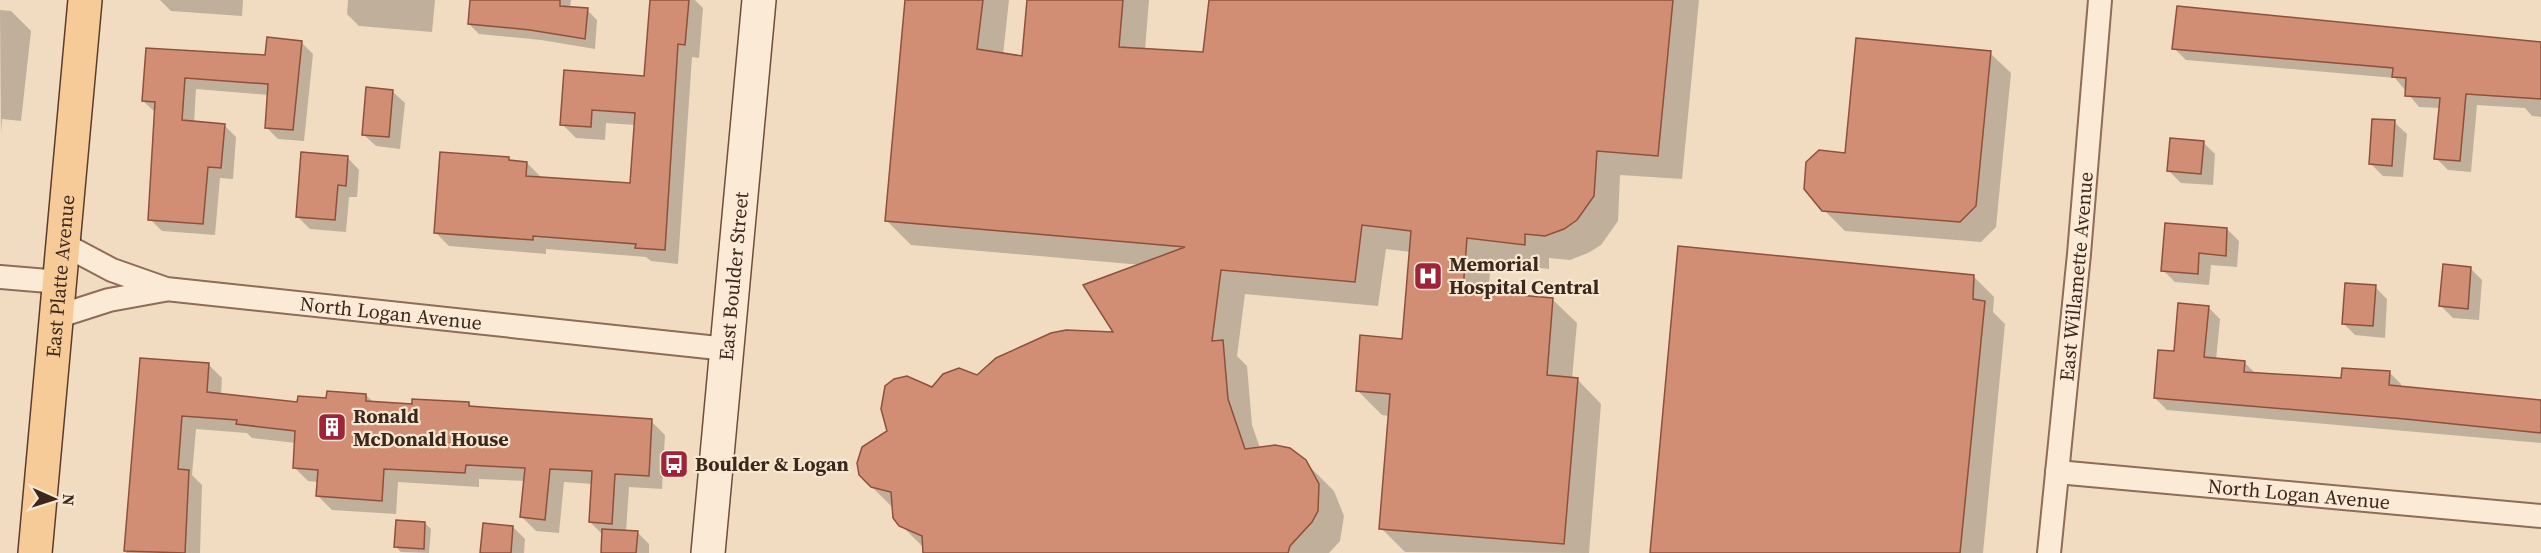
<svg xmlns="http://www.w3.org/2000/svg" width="2541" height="553" viewBox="0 0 2541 553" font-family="'Source Serif 4',serif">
<rect width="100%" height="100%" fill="#f1dcc2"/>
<path fill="#0003" d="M160,0H243L242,16L171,11Z
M348,0H435L432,32L359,26L347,14Z
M471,0H571L570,8L587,10L597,20L595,49L541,40L479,34L469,24Z
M651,0H695L703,8L699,58L692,57L678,264L651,261L646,257L546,249V254L449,246L435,232L508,159L512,162L527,163L541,177L631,185L636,125L606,123L605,140L576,138L562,124L645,78Z
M907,0H1009L1003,55L1023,57L1029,0H1149L1145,50L1204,54L1210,0H1699L1682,179L1620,175L1618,221L1601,245L1588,253L1570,260L1549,258V269L1491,262L1488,294L1552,299L1577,323L1572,379H1577L1601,404L1589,553L1405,552L1381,528L1390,416L1382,415L1357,390L1404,340L1411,252L1386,249L1378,306L1245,294L1237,356L1247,366L1252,425L1260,448L1309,466L1334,491L1344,516L1340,541L1329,553H925L924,548L897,521L893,508L860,475L888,432L933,389L1115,333L1142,265L911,245L887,221Z
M0,10L11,11L31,31L21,121L2,119L1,134Z
M301,42L313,54L304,141L278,139L266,127L269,95L196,89L194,123L224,125L236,137L233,179L220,178L215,235L162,231L150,219L156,113L143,101L147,50L267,56Z
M2541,43V117L2532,116L2525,108L2477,105L2471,172L2448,170L2436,158L2441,108L2419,107L2395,78L2186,60L2174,48Z
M1990,53L2011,73L1996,227L1981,242L1845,231L1824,210L1846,155Z
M392,91L405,103L400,149L376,146L363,134Z
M2394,122L2407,134L2403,177L2383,176L2371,164Z
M2203,142L2215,154L2213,185L2181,183L2169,171Z
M347,157L359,170L357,197H349L346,232L310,229L298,217Z
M2227,229L2239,241L2237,267L2211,265L2209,285L2175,282L2163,270Z
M2470,268L2482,280L2479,320L2453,318L2441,306Z
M1973,276L1994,297L1993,312L2005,324L1983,553H1652Z
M2375,287L2387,299L2385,338L2355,335L2343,323Z
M2208,307L2220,319L2216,360L2244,362L2256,374L2342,380L2389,372L2401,384V388L2541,402V443L2167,410L2155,398L2175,353Z
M141,360L208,364L222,378L221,395L299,404L366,395L374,403H469L473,408L651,421L665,435L662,489L629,487L626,532H637L649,544V553H602L603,535L590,522L592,484L564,482L559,533L536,531L522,517L525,481L479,479V487L398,482L396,514L332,510L318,496V482L308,481L294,467L296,443L252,438L247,433L196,429L192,475L202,485L200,553H126Z
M425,523L431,529L429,553L401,552L395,546Z
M513,527L525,539L524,553H482Z"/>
<path fill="#d28e75" stroke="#8e503b" stroke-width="1.5" d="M470,0H560V6L588,8L585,39L530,30L468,24Z
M650,0H689L685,45L678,44L665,250L635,248L636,244L533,236V240L434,233L440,152L509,157V160L527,162L526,176L630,183L635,113L592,110L591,127L560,125L564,70L644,76Z
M905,0H983L977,49L1022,56L1027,0H1123L1119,47L1203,52L1209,0H1673L1658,156L1597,151L1594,196L1577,220L1564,229L1545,236L1525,234V245L1467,238L1463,290L1553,298L1547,375L1578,378L1564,544L1379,529L1390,394L1356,391L1360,335L1402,339L1411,231L1362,225L1355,282L1221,270L1212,341L1223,340L1228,399L1245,449L1275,445L1290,448L1306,460L1319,484L1318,511L1312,522L1290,546L1288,553H923L922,536L899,526L893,518L891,492L871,487L859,475L857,463L862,447L887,431L881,409L885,386L894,379L907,376L932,387L943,374L959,368L977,375L996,358L1051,333L1066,330L1113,332L1083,285L1185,247L885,221Z
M2177,6L2541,42V99L2466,94L2460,161L2434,159L2440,98L2405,96L2406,78L2392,77L2393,68L2172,49Z
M267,37L302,41L293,130L265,128L268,84L185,78L182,120L225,124L221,168L208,167L203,224L148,220L155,102L142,101L146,48L265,55Z
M1856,38L1991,51L1976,206L1960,222L1822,211L1804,189L1806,162L1819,150L1845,153Z
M366,87L393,90L389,137L362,135Z
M2372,119L2395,120L2392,166L2369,164Z
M2170,138L2204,141L2201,174L2167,171Z
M301,152L348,156L346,186L338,185L335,220L296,217Z
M2165,223L2227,228L2226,256L2199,253L2198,274L2161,271Z
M1678,246L1974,275L1973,299L1985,301L1960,553H1650Z
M2443,264L2471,267L2468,309L2439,306Z
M2345,283L2376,285L2373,326L2342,324Z
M2178,303L2209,306L2204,357L2245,361L2244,372L2341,378L2342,368L2390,371L2389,385L2541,400V433L2405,419L2154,398L2158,350L2174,351Z
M140,358L209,363L207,392L297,402L298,396L326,398L327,391L366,394V401L412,404V399L469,402V406L652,419L649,476L615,474L612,524L589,522L592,471L550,469L545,520L520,517L525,468L466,465L465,473L384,469L382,501L316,496L318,470L293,468L295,431L236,424L237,420L182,416L178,469L189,470L185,553L124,551Z
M396,520L425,522L424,549L394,547Z
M483,523L513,526L511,553H480Z
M602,529L638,531L636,553H601Z"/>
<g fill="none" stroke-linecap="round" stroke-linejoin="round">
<g stroke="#8d6c58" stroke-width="26">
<g id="street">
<path id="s1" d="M63,244L112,270L166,289L727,349"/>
<path d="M0,277L60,282"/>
<path d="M56,317L109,300L164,290"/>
<path id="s2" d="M2057,472L2541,516"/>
<path id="s3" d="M2049,553L2079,254L2100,0"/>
</g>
</g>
<g stroke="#6f4d3b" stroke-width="36">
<g id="secondary">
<path id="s4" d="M708,553L759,0"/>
</g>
</g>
<g stroke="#5a3b2c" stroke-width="36">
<g id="primary">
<path id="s5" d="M35,553L85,0"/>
</g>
</g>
<use href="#street" stroke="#fbebd6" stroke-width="22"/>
<use href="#secondary" stroke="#fbebd6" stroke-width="33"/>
<use href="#primary" stroke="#f7cb97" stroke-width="33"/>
</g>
<defs>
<g id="hospital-square" transform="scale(1.5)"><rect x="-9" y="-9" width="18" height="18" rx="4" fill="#a12337" stroke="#f8e8d2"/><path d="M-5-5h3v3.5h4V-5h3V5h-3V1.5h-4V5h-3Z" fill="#fff"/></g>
<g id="building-square" transform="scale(1.5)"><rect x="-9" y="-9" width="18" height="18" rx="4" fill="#a12337" stroke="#f8e8d2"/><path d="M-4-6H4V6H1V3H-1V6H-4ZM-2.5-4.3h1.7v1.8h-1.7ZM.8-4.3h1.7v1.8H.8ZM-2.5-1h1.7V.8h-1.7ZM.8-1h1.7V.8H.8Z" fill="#fff"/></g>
<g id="bus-square" transform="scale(1.5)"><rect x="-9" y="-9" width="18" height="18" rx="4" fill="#a12337" stroke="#f8e8d2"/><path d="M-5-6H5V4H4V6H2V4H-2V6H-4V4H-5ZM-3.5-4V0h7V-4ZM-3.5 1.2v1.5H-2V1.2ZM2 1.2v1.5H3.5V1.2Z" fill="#fff"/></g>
</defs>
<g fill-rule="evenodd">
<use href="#hospital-square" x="1428" y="276"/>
<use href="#building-square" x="332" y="427"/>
<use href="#bus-square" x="674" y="464"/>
</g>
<g text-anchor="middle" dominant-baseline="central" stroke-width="4.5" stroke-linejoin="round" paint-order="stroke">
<g font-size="20" font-weight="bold" fill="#3c271d" stroke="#f8e8d2" text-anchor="start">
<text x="1449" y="264">Memorial<tspan x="1449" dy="23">Hospital Central</tspan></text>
<text x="353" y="416">Ronald<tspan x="353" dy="23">McDonald House</tspan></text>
<text x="695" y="464">Boulder &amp; Logan</text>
</g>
<g font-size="20" fill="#3c271d" stroke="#f8e8d2">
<text stroke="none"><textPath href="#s4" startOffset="278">East Boulder Street</textPath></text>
<text stroke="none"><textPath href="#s5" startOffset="278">East Platte Avenue</textPath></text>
<text stroke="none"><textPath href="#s3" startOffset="278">East Willamette Avenue</textPath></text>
<text stroke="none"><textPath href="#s1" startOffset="339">North Logan Avenue</textPath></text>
<text stroke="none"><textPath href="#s2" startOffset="243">North Logan Avenue</textPath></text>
</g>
</g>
<g transform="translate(54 499) rotate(93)" stroke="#f8e8d2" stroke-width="4.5" paint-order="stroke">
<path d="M0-4.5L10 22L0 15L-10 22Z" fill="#3c271d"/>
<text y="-9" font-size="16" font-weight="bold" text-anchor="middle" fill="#3c271d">N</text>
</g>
</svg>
